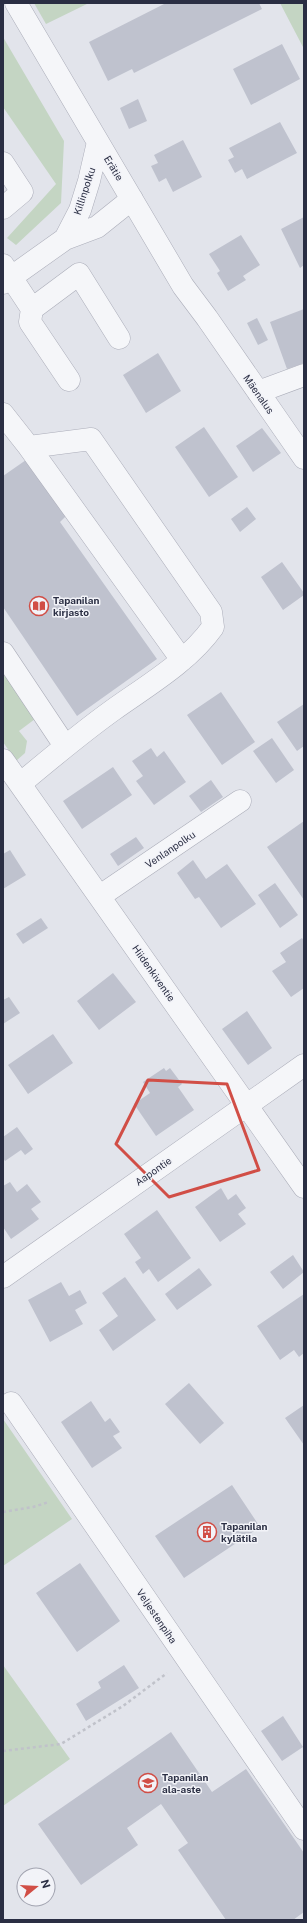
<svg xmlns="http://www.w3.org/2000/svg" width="307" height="1923" viewBox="0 0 307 1923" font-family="'Public Sans',sans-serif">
<rect width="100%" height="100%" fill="#e2e4eb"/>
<path fill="#c4d5c3" d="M34,3H89L46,24Z
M280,3H304V49Z
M3,37L64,141L61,203L16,245L7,238L56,184L3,107Z
M7,674L35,719L19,731L27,741L25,753L16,761L3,742V676Z
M3,1419L72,1519L3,1566Z
M3,1665L70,1759L3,1806Z"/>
<path fill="#bfc2ce" d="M166,3H259L262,9L134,73L132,69L108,81L89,42Z
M282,44L300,79L251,105L233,69Z
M138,99L147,121L129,129L120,108Z
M280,122L297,153L247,179L242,169L235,173L228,160L234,157L229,148Z
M183,140L202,177L173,192L166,178L159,182L151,166L158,163L154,155Z
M304,217V265L300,268L281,229Z
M241,235L260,265L243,276L246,280L228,291L217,273L220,271L209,254Z
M304,309V363L287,369L270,322Z
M257,318L268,340L258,345L247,323Z
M158,353L181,391L146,413L123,375Z
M204,427L238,477L209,497L175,447Z
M262,428L281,453L253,472L236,446Z
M26,460L66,516L60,522L157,659L77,716L3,607V476Z
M247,507L256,519L240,532L231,519Z
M282,562L304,593V595L283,610L261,577Z
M221,692L255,742L222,765L187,715Z
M304,704V746L297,751L277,722Z
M272,738L294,770L276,783L253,751Z
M151,748L157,757L164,751L186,782L154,805L136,781L143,776L132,761Z
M113,767L132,795L82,829L63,801Z
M211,780L223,797L201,812L189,796Z
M304,821V900L267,847Z
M136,837L144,848L118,866L110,854Z
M10,850L26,875L3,889V854Z
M193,860L206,879L227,864L256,904L221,928L199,897L195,899L177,873Z
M275,883L298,915L280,928L258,895Z
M41,918L48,928L23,944L16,934Z
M302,938L304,941V988L291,997L272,971L286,962L280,953Z
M113,973L136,1002L99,1030L77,1001Z
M9,997L20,1013L3,1024V1000Z
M247,1011L272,1048L248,1065L222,1029Z
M53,1034L73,1063L28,1094L8,1065Z
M164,1068L166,1071L170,1068L182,1084L178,1087L194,1110L156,1136L134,1104L150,1093L143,1082Z
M17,1127L33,1149L25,1155L21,1150L5,1161L3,1158V1137Z
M10,1182L17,1192L27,1184L41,1202L31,1209L39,1219L11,1239L3,1227V1186Z
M221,1188L228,1200L236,1194L246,1208L238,1214L246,1224L220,1242L195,1207Z
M157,1210L191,1258L158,1282L149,1269L143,1274L135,1262L141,1258L124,1234Z
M293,1255L304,1272L283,1289L270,1272Z
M199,1268L212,1285L177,1310L165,1294Z
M125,1277L156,1320L113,1351L99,1330L118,1316L102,1293Z
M61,1282L69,1296L80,1290L87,1303L75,1310L83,1324L50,1342L28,1300Z
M304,1294V1353L299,1357L294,1350L280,1360L257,1326Z
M189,1383L224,1423L200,1444L165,1404Z
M91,1401L105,1422L110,1418L120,1432L113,1436L122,1448L92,1468L61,1422Z
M304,1405V1445L285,1418Z
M232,1485L260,1527L184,1578L155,1536Z
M80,1563L120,1621L77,1652L36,1593Z
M124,1665L139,1688L86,1721L76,1704L101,1688L98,1682Z
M283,1716L303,1747L282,1761L261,1731Z
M171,1732L212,1792L246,1769L304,1853V1912L293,1920H226L178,1850L188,1843L161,1804L127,1828L138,1845L81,1885L38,1824Z"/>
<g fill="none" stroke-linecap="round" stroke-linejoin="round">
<g stroke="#abadb9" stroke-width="23">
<path id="minor" d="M16,3L183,286L207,318L304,458
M3,163L22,192L3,208
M65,239L80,210L89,181L98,142
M3,265L32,309L79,274L119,338
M3,283L65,239L97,227L132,199
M32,309L30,322L69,380
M258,392L304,375
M3,414L29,447L182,660
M3,653L65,746
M3,760L304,1187
M20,784C51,758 81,733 113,710C148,685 188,662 213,627L211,612L91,439L29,447
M100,896L240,801
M3,1277L304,1065
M11,1403L304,1829"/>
</g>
<path stroke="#c0c2ca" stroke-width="2.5" stroke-dasharray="3 3" stroke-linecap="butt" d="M3,1512L33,1507L49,1502
M3,1751L61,1744L123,1706L167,1673"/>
<use href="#minor" stroke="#f5f6f9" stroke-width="22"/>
</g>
<path fill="none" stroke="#d14e46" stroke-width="3" stroke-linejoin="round" d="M148,1080L227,1084L259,1170L169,1197L116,1144Z"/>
<defs>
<g id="library-ring" transform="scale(1)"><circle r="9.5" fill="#f2f3f8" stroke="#d14e46" stroke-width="1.5"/><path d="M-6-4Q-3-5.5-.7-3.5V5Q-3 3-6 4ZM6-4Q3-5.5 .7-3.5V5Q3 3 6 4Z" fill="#d14e46"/></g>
<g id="building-ring" transform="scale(1)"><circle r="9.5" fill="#f2f3f8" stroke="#d14e46" stroke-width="1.5"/><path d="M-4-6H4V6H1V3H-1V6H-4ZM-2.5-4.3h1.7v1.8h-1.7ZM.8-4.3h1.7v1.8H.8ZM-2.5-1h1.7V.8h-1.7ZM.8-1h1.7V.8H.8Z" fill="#d14e46"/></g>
<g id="school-ring" transform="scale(1)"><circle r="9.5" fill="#f2f3f8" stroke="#d14e46" stroke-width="1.5"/><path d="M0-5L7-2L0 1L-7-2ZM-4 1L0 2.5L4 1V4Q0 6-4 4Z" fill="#d14e46"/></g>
</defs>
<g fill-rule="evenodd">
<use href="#library-ring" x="39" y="606"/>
<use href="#building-ring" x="207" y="1532"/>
<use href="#school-ring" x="148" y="1783"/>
</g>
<g text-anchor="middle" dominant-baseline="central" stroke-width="3" stroke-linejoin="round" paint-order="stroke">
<g font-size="10" fill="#2a2e43" stroke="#f2f3f8">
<text transform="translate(114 168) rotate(59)">Erätie</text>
<text transform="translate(84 191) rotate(-72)">Killinpolku</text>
<text transform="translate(259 394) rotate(55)">Mäenalus</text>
<text transform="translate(170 849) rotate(-34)">Venlanpolku</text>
<text transform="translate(154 973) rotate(55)">Hiidenkiventie</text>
<text transform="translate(153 1171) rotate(-35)">Aapontie</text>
<text transform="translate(157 1616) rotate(56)">Veljestenpiha</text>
</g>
<g font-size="10" font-weight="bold" fill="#2a2e43" stroke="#f2f3f8" text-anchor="start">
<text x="53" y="600">Tapanilan<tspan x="53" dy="12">kirjasto</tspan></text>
<text x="221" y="1526">Tapanilan<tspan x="221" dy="12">kylätila</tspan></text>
<text x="162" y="1777">Tapanilan<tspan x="162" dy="12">ala-aste</tspan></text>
</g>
</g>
<rect width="307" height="1923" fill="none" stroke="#2a2e43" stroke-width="8"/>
<g transform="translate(36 1887) rotate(72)"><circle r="19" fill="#f2f3f8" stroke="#a2a4b0"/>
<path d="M0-3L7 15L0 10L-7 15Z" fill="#d14e46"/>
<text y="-6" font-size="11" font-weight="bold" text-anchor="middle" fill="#2a2e43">N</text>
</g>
</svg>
